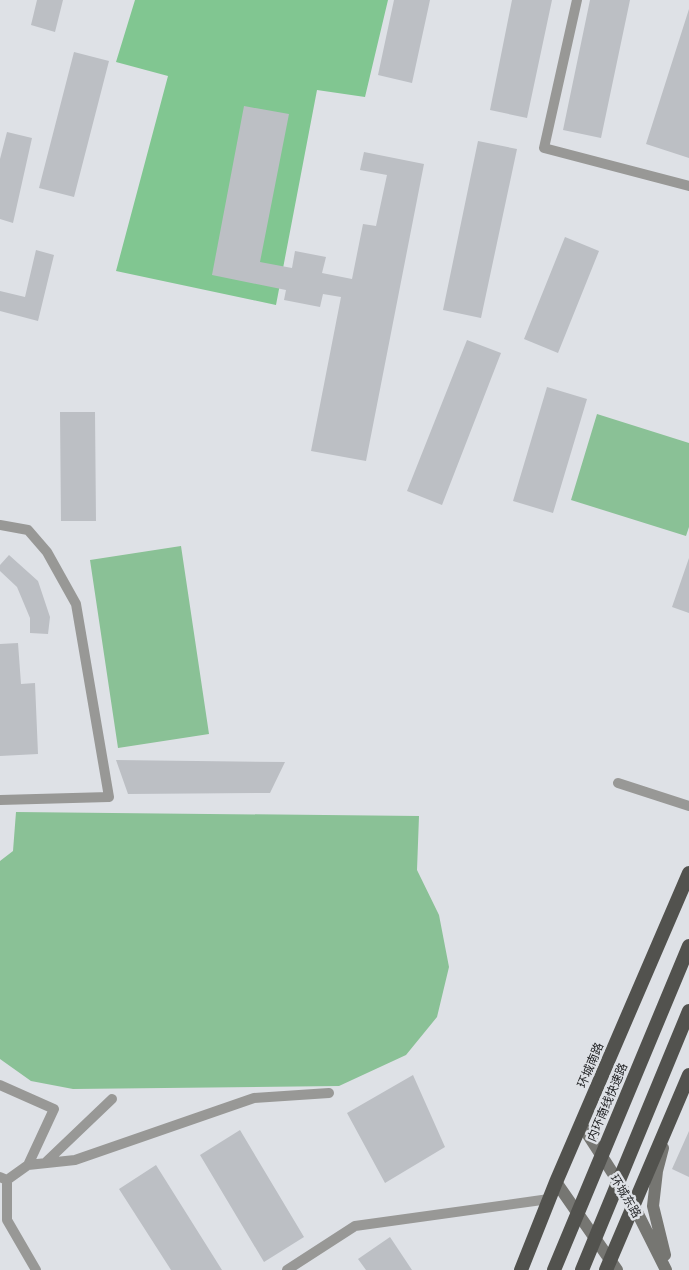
<svg xmlns="http://www.w3.org/2000/svg" width="689" height="1270" viewBox="0 0 689 1270" font-family="Poppins,'Noto Sans SC',sans-serif">
<rect width="100%" height="100%" fill="#dee1e6"/>
<path fill="#8ac196" d="M597,414L689,443V527L686,536L571,500Z
M181,546L209,734L118,748L90,560Z
M16,812L419,816L417,870L439,915L449,967L437,1017L406,1055L339,1086L73,1089L31,1081L0,1059V861L13,851Z"/>
<path fill="#81c691" d="M135,0H388L365,97L317,90L276,305L116,271L168,76L116,62Z"/>
<path fill="#bcbfc4" d="M37,0H63L55,32L31,25Z
M394,0H430L412,83L378,75Z
M512,0H552L527,118L490,110Z
M590,0H630L601,138L563,130Z
M689,9V158L646,144Z
M74,52L109,61L74,197L39,188Z
M244,106L289,114L260,262L292,268L295,251L326,257L322,273L352,279L363,224L376,226L387,175L360,170L364,152L424,164L366,461L311,451L341,297L323,294L320,307L284,300L286,290L212,275Z
M7,132L32,138L13,223L0,219V159Z
M478,141L517,149L481,318L443,310Z
M565,237L599,251L558,353L524,339Z
M36,250L54,255L38,321L0,311V291L25,297Z
M467,340L501,353L442,505L407,491Z
M547,387L587,399L553,513L513,501Z
M60,412H95L96,521H61Z
M9,555L38,581L50,617L48,634L30,633V618L17,587L0,571V565Z
M689,558V613L672,607Z
M18,643L21,684L35,683L38,754L0,756V644Z
M116,760L285,762L270,793L128,794Z
M413,1075L445,1147L385,1183L347,1113Z
M240,1130L304,1237L264,1262L200,1155Z
M689,1131V1177L672,1169Z
M156,1165L222,1270H171L119,1189Z
M390,1237L412,1270H366L358,1259Z"/>
<g fill="none" stroke-linecap="round" stroke-linejoin="round">
<path stroke="#989896" stroke-width="10" d="M577,0L544,148L689,186
M0,525L28,530L47,552L76,604L109,797L0,800
M618,783L689,806
M0,1085L54,1109L28,1165L7,1180
M45,1163L112,1099
M28,1165L75,1160L254,1098L329,1093
M0,1177L7,1180V1220L36,1270
M287,1270L355,1226L549,1199"/>
<path stroke="#767672" stroke-width="12" d="M581,1124L634,1206L666,1270
M663,1148L657,1171L653,1206L665,1255
M556,1182L617,1270"/>
<path stroke="#52524e" stroke-width="14" d="M521,1270L556,1182L689,873
M554,1270L689,946
M582,1270L689,1011
M606,1270L689,1075"/>
</g>
<g text-anchor="middle" dominant-baseline="central" stroke-width="5" stroke-linejoin="round" paint-order="stroke">
<g font-size="12" fill="#242527" stroke="#dee1e6">
<text transform="translate(590 1065) rotate(-67)">环城南路</text>
<text transform="translate(607 1102) rotate(-67)">内环南线快速路</text>
<text transform="translate(626 1196) rotate(59)">环城东路</text>
</g>
</g>
</svg>
